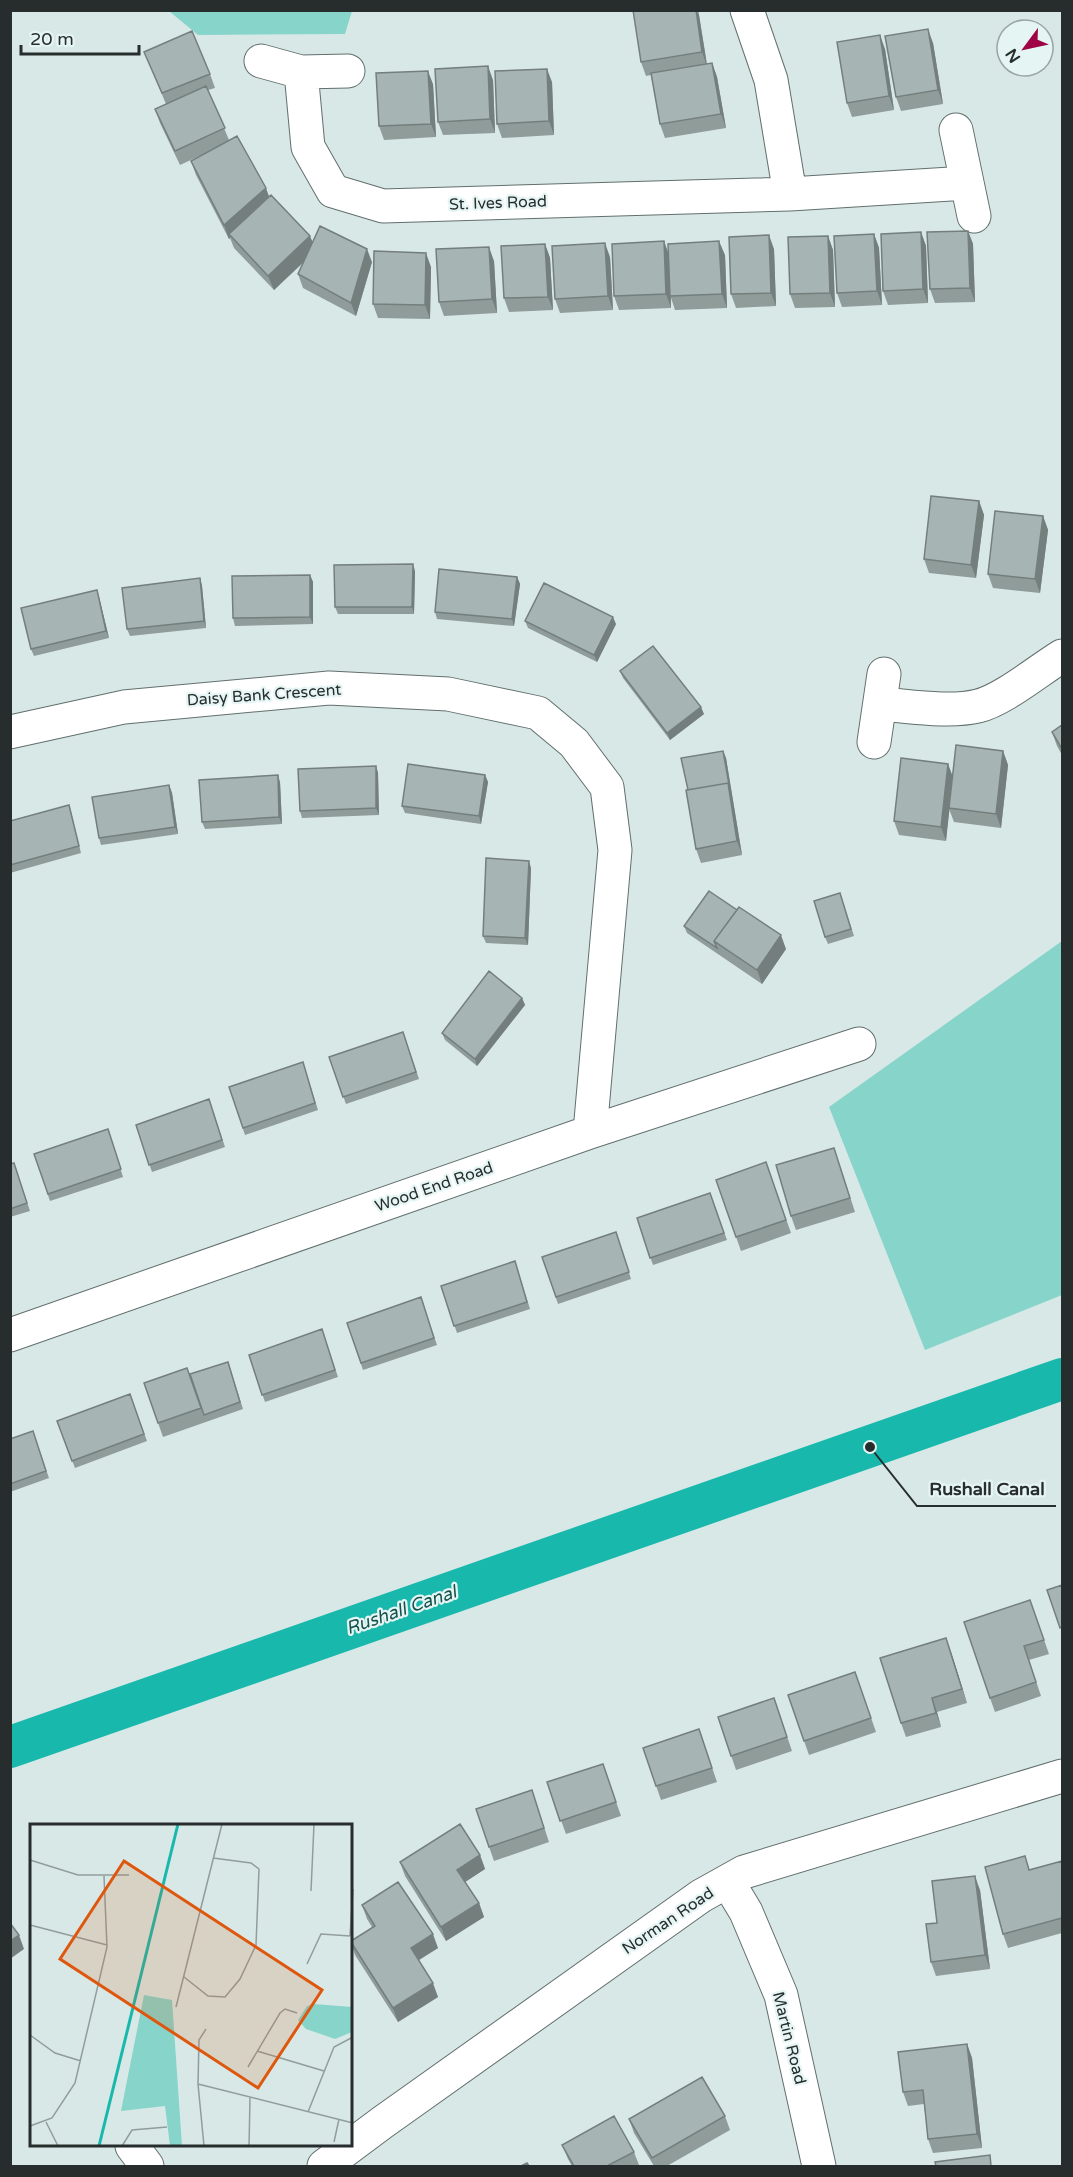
<svg xmlns="http://www.w3.org/2000/svg" width="1073" height="2177" viewBox="0 0 1073 2177" font-family="'Varela Round',sans-serif">
<rect width="100%" height="100%" fill="#d8e8e6"/>
<path fill="#87d4cb" d="M169,11H352L345,34L198,35Z
M1062,941V1295L925,1350L829,1107Z"/>
<g fill="none" stroke-linecap="round" stroke-linejoin="round">
<path stroke="#19b8ad" stroke-width="42" d="M10,1747L1062,1379"/>
<g stroke="#616f6d" stroke-width="35">
<path id="street" d="M747,10L771,80L790,194
M261,61L301,72L348,71
M301,72L308,147L333,191L383,206L790,194L967,183
M956,130L974,216
M880,704C909,706 949,713 978,706C1003,700 1039,670 1062,656
M10,732L124,707L329,688L448,694L538,713L574,743L607,787L615,850L590,1132
M874,742L884,674
M10,1335L590,1132L859,1044
M728,1882L746,1912L781,1995L819,2166
M132,2146L147,2166
M324,2166L383,2122L701,1896L744,1872L1062,1776"/>
</g>
<use href="#street" stroke="#fff" stroke-width="33"/>
</g>
<path fill="#8f9c9a" d="M699,15L707,64L712,63L717,77L726,128L665,138L660,124L651,75L646,76L641,62Z
M933,43L943,104L901,111L896,97Z
M885,49L894,110L852,117L847,103Z
M144,52L210,74L215,88L208,90L229,140L269,196L313,242L372,262L356,316L303,288L298,274L304,262L274,290L234,248L230,238L229,239L196,175L191,161L206,153L180,165L160,123L155,109L166,104Z
M493,80L495,133L443,135L438,122Z
M552,82L554,135L502,138L497,124Z
M433,84L436,137L384,140L379,126Z
M968,231L973,244L975,302L935,303L930,289Z
M921,232L926,246L928,303L888,305L883,291Z
M874,234L879,248L882,305L842,307L837,293Z
M828,236L833,250L835,307L795,308L790,294Z
M664,241L668,253L725,255L727,308L675,310L671,298V308L619,310L614,296Z
M545,244L550,258L553,310L509,312L504,298Z
M774,249L776,306L736,308L731,294Z
M610,257L613,310L560,313L555,299Z
M494,261L497,313L444,316L439,302Z
M431,267L430,319L378,318L373,304Z
M979,501L984,515L976,578L929,573L924,559Z
M1043,516L1048,530L1040,593L993,588L988,574Z
M415,571L414,614H338L335,607Z
M310,575L313,582V624L235,626L233,618Z
M517,577L520,584L514,626L437,619L435,612Z
M200,578L202,586L206,628L130,636L127,629Z
M99,597L109,638L34,656L31,649Z
M525,621L616,624L597,662L528,628Z
M620,671L704,714L670,740L623,678Z
M1062,725V755L1057,746L1052,732Z
M723,751L726,758L742,855L701,863L696,849L688,790Z
M1003,751L1008,765L1001,828L954,822L949,809L946,841L899,835L894,821L948,764L953,777Z
M376,766L378,773L379,815L302,818L300,811Z
M485,775L488,782L481,824L405,813L402,806Z
M280,782L282,824L205,829L202,822Z
M169,785L172,793L178,834L101,845L99,838Z
M71,812L81,853L10,873V821Z
M531,868L528,945L486,943L483,936Z
M840,893L854,936L828,944L825,937Z
M684,926L786,949L762,984L687,933Z
M522,998L525,1005L477,1066L445,1040L442,1033Z
M403,1032L419,1079L346,1104L329,1057Z
M303,1062L318,1110L245,1135L229,1087Z
M209,1099L225,1147L152,1172L136,1125Z
M108,1129L123,1177L50,1201L34,1154Z
M834,1148L855,1212L796,1230L791,1216Z
M766,1162L791,1233L741,1251L716,1180Z
M14,1163L30,1211L10,1217V1164Z
M710,1193L727,1240L653,1265L637,1218Z
M616,1232L631,1279L558,1304L542,1257Z
M515,1261L530,1309L457,1333L441,1286Z
M421,1297L437,1345L363,1370L347,1323Z
M322,1329L338,1377L265,1402L249,1355Z
M228,1362L243,1409L163,1437L144,1383L190,1374Z
M130,1394L147,1441L75,1468L57,1421Z
M33,1431L49,1478L10,1492V1439Z
M1030,1600L1049,1654L1029,1660L1041,1696L995,1712L990,1698Z
M951,1652L967,1703L937,1712L941,1727L906,1737L901,1723Z
M855,1672L876,1732L809,1755L788,1695Z
M774,1698L792,1751L736,1770L718,1717Z
M699,1729L717,1782L661,1800L643,1748Z
M603,1764L621,1816L566,1834L547,1782Z
M532,1790L549,1842L494,1861L476,1809Z
M480,1855L485,1869L465,1882L479,1903L484,1917L446,1941L405,1876L400,1862Z
M1062,1861V1933L1008,1948L1003,1934L1030,1870Z
M980,1890L990,1969L936,1976L931,1962Z
M362,1905L438,1948L418,1960L438,1997L398,2022L355,1955L351,1943L372,1927L367,1919Z
M967,2044L972,2058L982,2148L933,2153L928,2139L924,2104L908,2106L903,2092Z
M725,2116L730,2130L667,2166H654L634,2133L629,2119Z
M562,2145L634,2152L639,2165L637,2166H572L568,2159Z"/>
<path fill="#747f7d" d="M696,10H698L699,15L707,66L702,52Z
M928,29L933,43L943,104L938,90Z
M880,35L885,49L894,110L889,96Z
M712,63L717,77L726,128L721,114Z
M488,66L493,80L495,133L490,119Z
M547,69L552,82L554,135L549,121Z
M428,71L433,84L436,137L431,124Z
M266,188L271,202L229,234L230,238L229,239L224,225Z
M968,231L973,244L975,302L970,288Z
M921,232L926,246L928,303L923,289Z
M874,234L879,248L882,305L877,291Z
M769,235L774,249L776,306L771,293Z
M310,236L316,250L274,290L268,276Z
M828,236L833,250L835,307L830,293Z
M664,241L669,255L671,308L666,294Z
M719,241L725,255L727,308L722,294Z
M605,243L610,257L613,310L608,296Z
M545,244L550,258L553,310L548,297Z
M489,247L494,261L497,313L492,299Z
M367,249L372,262L356,316L351,303Z
M426,253L431,267L430,319L425,305Z
M979,501L984,515L976,578L971,565Z
M1043,516L1048,530L1040,593L1035,579Z
M413,564L415,571L414,614L412,607Z
M310,575L313,582V624L310,617Z
M517,577L520,584L514,626L512,619Z
M200,578L202,586L206,628L204,621Z
M97,590L99,597L109,638L106,631Z
M613,617L616,624L597,662L594,655Z
M701,707L704,714L670,740L667,733Z
M723,751L726,758L742,855L737,841Z
M1003,751L1008,765L1001,828L996,814Z
M948,764L953,778L946,841L941,827Z
M376,766L378,773L379,815L376,808Z
M278,775L280,782L282,824L279,817Z
M485,775L488,782L481,824L479,816Z
M169,785L172,793L178,834L175,827Z
M529,861L531,868L528,945L525,938Z
M781,935L786,949L762,984L757,970Z
M522,998L525,1005L477,1066L475,1059Z
M946,1638L951,1652L967,1703L962,1689Z
M932,1698L937,1712L941,1727L936,1713Z
M480,1855L485,1869L462,1884L457,1870Z
M975,1876L980,1890L990,1969L985,1955Z
M479,1903L484,1917L446,1941L441,1927Z
M433,1934L438,1948L416,1962L411,1948Z
M19,1935L24,1949L10,1959V1941Z
M433,1983L438,1997L398,2022L393,2008Z
M967,2044L972,2058L982,2148L977,2134Z"/>
<path fill="#a6b5b3" stroke="#747f7d" stroke-width="1.5" d="M633,10H696L702,52L641,62Z
M928,29L938,90L896,97L885,36Z
M192,31L210,74L162,93L144,52Z
M880,35L889,96L847,103L837,42Z
M712,63L721,114L660,124L651,73Z
M488,66L490,119L438,122L435,69Z
M547,69L549,121L497,124L495,71Z
M428,71L431,124L379,126L376,73Z
M206,86L225,128L175,151L155,109Z
M237,136L266,188L224,225L191,161Z
M271,195L310,236L268,276L229,234Z
M320,226L367,249L351,303L298,274Z
M968,231L970,288L930,289L927,232Z
M921,232L923,289L883,291L881,234Z
M874,234L877,291L837,293L834,236Z
M769,235L771,293L731,294L729,237Z
M828,236L830,293L790,294L788,237Z
M664,241L666,294L614,296L612,244Z
M719,241L722,294L670,296L668,244Z
M605,243L608,296L555,299L552,246Z
M545,244L548,297L504,298L501,246Z
M489,247L492,299L439,302L436,249Z
M374,251L426,253L425,305L373,304Z
M931,496L979,501L971,565L924,559Z
M995,511L1043,516L1035,579L988,574Z
M413,564L412,607H335L334,565Z
M439,569L517,577L512,619L435,612Z
M310,575V617L233,618L232,576Z
M200,578L204,621L127,629L122,588Z
M544,583L613,617L594,655L525,621Z
M97,590L106,631L31,649L21,608Z
M653,646L701,707L667,733L620,671Z
M1062,725V749L1052,732Z
M956,745L1003,751L996,814L949,808Z
M723,751L730,790L728,783L688,790L681,758Z
M901,758L948,764L941,827L894,821Z
M408,764L485,775L479,816L402,806Z
M376,766V808L300,811L298,769Z
M278,775L279,817L202,822L199,780Z
M728,783L737,841L696,849L686,790Z
M169,785L175,827L99,838L92,797Z
M69,805L79,846L10,865V821Z
M486,858L529,861L525,938L483,936Z
M709,891L737,910L714,941L717,948L684,926Z
M840,893L851,929L825,937L814,901Z
M739,907L781,935L757,970L714,941Z
M489,971L522,998L475,1059L442,1033Z
M403,1032L416,1072L343,1097L329,1057Z
M303,1062L315,1103L243,1128L229,1087Z
M209,1099L222,1140L149,1165L136,1125Z
M108,1129L121,1169L48,1194L34,1154Z
M834,1148L850,1198L791,1216L776,1165Z
M766,1162L786,1220L736,1237L716,1180Z
M14,1163L27,1203L10,1209V1164Z
M710,1193L724,1233L650,1258L637,1218Z
M616,1232L629,1272L556,1297L542,1257Z
M515,1261L527,1302L454,1326L441,1286Z
M421,1297L434,1338L361,1363L347,1323Z
M322,1329L335,1370L262,1395L249,1355Z
M228,1362L240,1402L204,1415L190,1374Z
M187,1368L201,1408L158,1423L144,1383Z
M130,1394L144,1434L72,1461L57,1421Z
M33,1431L46,1471L10,1484V1439Z
M1062,1585V1627L1060,1628L1047,1590Z
M1030,1600L1044,1640L1024,1646L1036,1682L990,1698L964,1622Z
M946,1638L962,1689L932,1698L936,1713L901,1723L880,1658Z
M855,1672L871,1718L804,1741L788,1695Z
M774,1698L787,1737L731,1756L718,1717Z
M699,1729L712,1768L656,1786L643,1748Z
M603,1764L616,1802L560,1821L547,1782Z
M532,1790L544,1828L489,1847L476,1809Z
M460,1824L480,1855L457,1870L479,1903L441,1927L400,1862Z
M1025,1856L1029,1870L1062,1861V1918L1003,1934L985,1867Z
M975,1876L985,1955L931,1962L926,1924L937,1923L932,1881Z
M398,1882L433,1934L411,1948L433,1983L393,2008L351,1942V1941L375,1926L362,1905Z
M10,1923L19,1935L10,1941Z
M967,2044L977,2134L928,2139L923,2090L903,2092L898,2052Z
M702,2077L725,2116L652,2158L629,2119Z
M614,2116L634,2152L607,2166H574L562,2145Z
M990,2155L991,2166H936L935,2162Z
M527,2163L529,2166H521Z"/>
<g text-anchor="middle" dominant-baseline="central" stroke-width="4.5" stroke-linejoin="round" paint-order="stroke">
<g font-size="16" fill="#272d2c" stroke="#e5f5f3">
<text transform="translate(498 203) rotate(-2)">St. Ives Road</text>
<text transform="translate(264 695) rotate(-4)">Daisy Bank Crescent</text>
<text transform="translate(434 1187) rotate(-19)">Wood End Road</text>
<text transform="translate(668 1921) rotate(-34)">Norman Road</text>
<text transform="translate(789 2038) rotate(76)">Martin Road</text>
</g>
<g font-size="18" font-style="italic" fill="#16514c" stroke="#e5f5f3">
<text transform="translate(401 1610) rotate(-19)">Rushall Canal</text>
</g>
</g>
<g transform="translate(30 1824)">
<rect width="322" height="322" fill="#d8e8e6"/>
<path d="M114,171L142,176L152,322H140L135,282L91,287ZM284,180L322,183V208L305,215L276,205L268,196L277,182Z" fill="#87d4cb"/>
<path fill="none" stroke="#19b8ad" stroke-width="3" d="M69,322L148,0"/>
<path fill="none" stroke="#919d9c" stroke-width="1.5" d="M0,36L48,51H99M281,67L284,0M0,101L77,121M320,112L323,65M277,140L291,110L320,112M154,153L178,172L195,173L210,155L226,121L229,45L221,39L183,34M146,183L192,0M0,211L25,229L51,237M227,227L294,247M218,243L250,189L255,185L267,189M168,260L323,299M278,288L304,223L323,213M16,298L28,322M0,302L22,294L45,259L77,123L74,52M304,318L309,295M92,322L102,306L137,303M174,322L168,260L169,216L176,205M219,322L220,274"/>
<path fill="#de570e" fill-opacity="0.15" stroke="#de570e" stroke-width="3" d="M94,37L292,166L228,264L30,135Z"/>
<rect width="322" height="322" fill="none" stroke="#272d2c" stroke-width="3"/>
</g>
<path fill="none" stroke="#272d2c" stroke-width="2" d="M870 1447L917 1506H1056"/>
<circle fill="#272d2c" stroke="#e5f5f3" stroke-width="2" cx="870" cy="1447" r="6"/>
<g font-size="18" text-anchor="middle" font-weight="bold" fill="#272d2c" stroke="#e5f5f3" stroke-width="4.5" stroke-linejoin="round" paint-order="stroke">
<text x="987" y="1495">Rushall Canal</text>
</g>
<rect width="1073" height="2177" fill="none" stroke="#272d2c" stroke-width="24"/>
<g transform="translate(1025 48) rotate(237)"><circle r="28" fill="#e5f5f3" stroke="#99a5a3" stroke-width="1.5"/>
<path d="M0-4.5L10 22L0 15L-10 22Z" fill="#9f0245"/>
<text y="-9" font-size="16" font-weight="bold" text-anchor="middle" fill="#272d2c">N</text>
</g>
<path d="M21 45v9h118v-9" fill="none" stroke="#272d2c" stroke-width="3"/>
<text x="30" y="45" font-size="18" fill="#272d2c" stroke="#e5f5f3" stroke-width="4.5" paint-order="stroke">20 m</text>
</svg>
